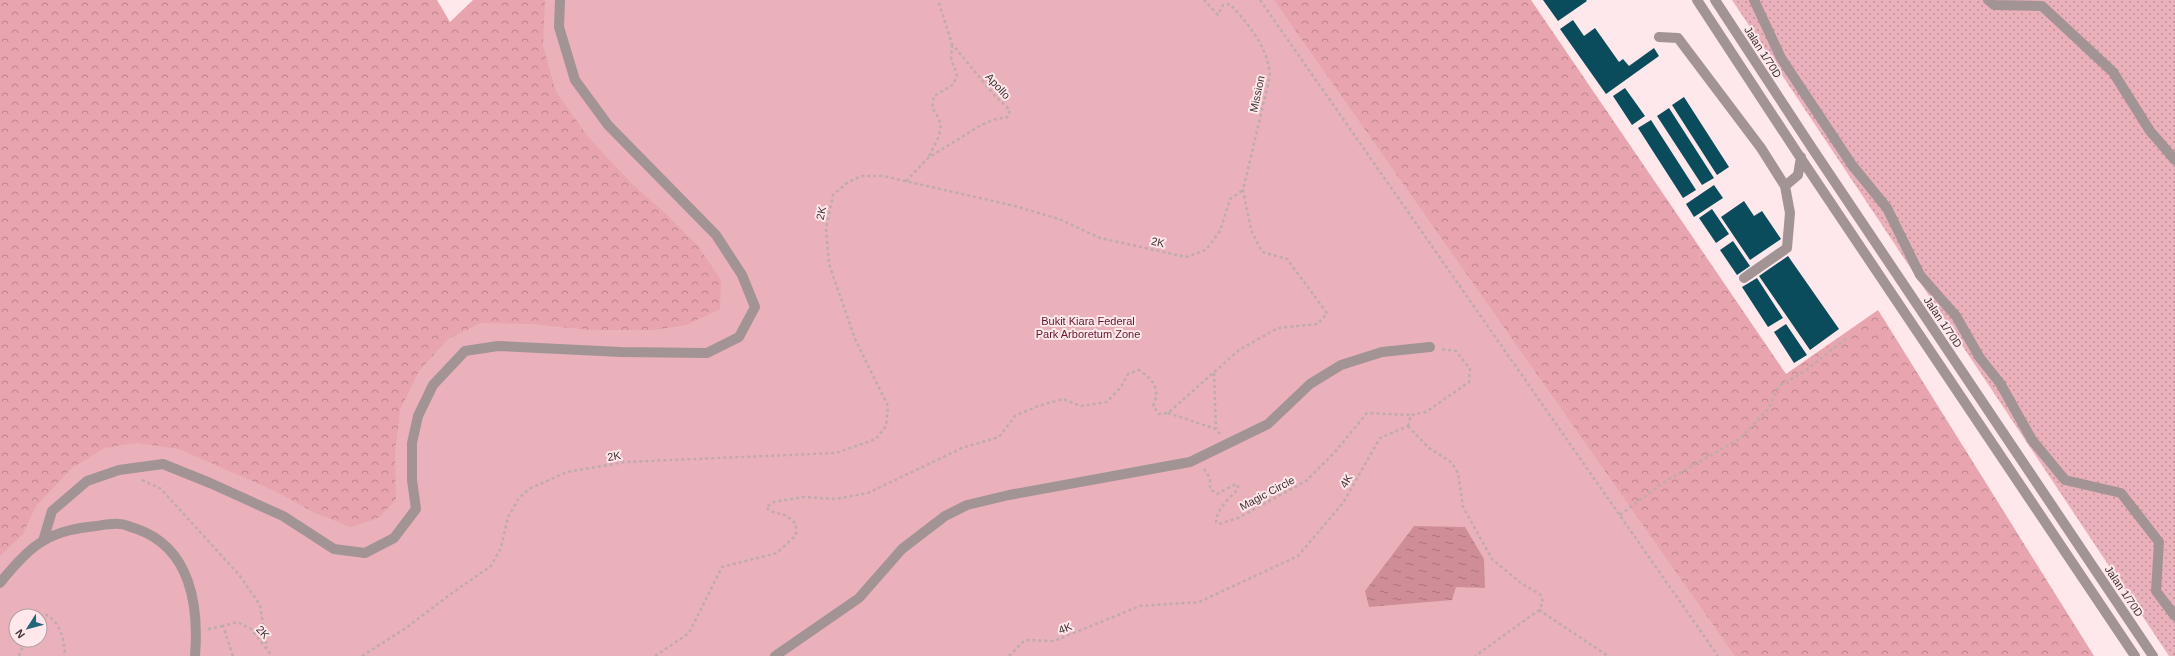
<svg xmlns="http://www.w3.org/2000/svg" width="2175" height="656" viewBox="0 0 2175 656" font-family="Arial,sans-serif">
<defs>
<pattern id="grass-dots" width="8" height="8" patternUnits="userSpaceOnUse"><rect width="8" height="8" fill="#ebb1ba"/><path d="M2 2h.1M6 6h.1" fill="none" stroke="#c09198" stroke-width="1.8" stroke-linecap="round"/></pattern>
<pattern id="forest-crowns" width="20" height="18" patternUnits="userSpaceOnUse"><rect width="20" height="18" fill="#e8a4af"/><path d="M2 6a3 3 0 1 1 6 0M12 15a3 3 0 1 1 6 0" fill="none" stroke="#bd868f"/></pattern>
<pattern id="water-ripples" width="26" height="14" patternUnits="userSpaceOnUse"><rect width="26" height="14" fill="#cf8d98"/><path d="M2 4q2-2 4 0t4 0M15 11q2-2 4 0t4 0" fill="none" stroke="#a9747d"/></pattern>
</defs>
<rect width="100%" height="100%" fill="#fee8eb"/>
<path fill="url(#grass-dots)" d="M1732,0H2175V656H2169Z"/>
<path fill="url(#forest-crowns)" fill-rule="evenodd" d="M0,0H437L450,22L473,0H1531L1786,374L1878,310L2094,656H0ZM16,616H40V640H16Z"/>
<path fill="#ebb1ba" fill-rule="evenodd" d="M545,0H1274L1735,656H0V556L23,534L36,506L72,468L105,448L136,443L179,449L277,492L315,513L351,527L378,518L396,500L395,453L400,410L419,371L448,339L481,323L531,324L591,330H654L686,325L720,309L721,280L698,246L666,214L631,183L589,138L556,92L543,46ZM16,616H40V640H16Z"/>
<path fill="url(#water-ripples)" d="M1414,526L1465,527L1484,559L1485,588L1456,587L1452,600L1369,607L1365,591Z"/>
<path fill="#0a4c5c" d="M1543,0H1586L1587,1L1558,21Z
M1573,20L1584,36L1595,28L1619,62L1623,59L1629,66L1654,48L1659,56L1606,94L1560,29Z
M1625,88L1645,116L1632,125L1613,96Z
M1684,97L1729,167L1717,175L1672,105Z
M1669,108L1714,178L1702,185L1657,116Z
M1651,120L1696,190L1683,198L1638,128Z
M1714,185L1723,198L1694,217L1686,204Z
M1744,201L1754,216L1762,211L1781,239L1750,260L1721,217Z
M1712,209L1729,234L1716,243L1699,218Z
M1733,241L1750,266L1737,275L1720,250Z
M1788,256L1839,329L1810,350L1759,276Z
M1757,278L1783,318L1768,327L1742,287Z
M1786,324L1807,355L1794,363L1774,332Z"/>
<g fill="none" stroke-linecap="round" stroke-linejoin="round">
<path stroke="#bfabae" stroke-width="2.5" stroke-dasharray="3 3" stroke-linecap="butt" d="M1260,0L1718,656
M929,156C939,136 947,127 932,108L934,96L954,84L957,74L951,60L952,44
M906,181L928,158L981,125L996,119L1008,117L1010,110L995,96L952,44L938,0
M1214,373L1216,429
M1168,413L1216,429L1220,434
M1408,426L1429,448L1451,462L1458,473L1463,507L1492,559L1522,584L1540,594L1543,602L1539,610L1475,656
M1408,426L1411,415L1426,412L1469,382L1470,369L1456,351L1441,349
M1204,469L1210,478V489L1217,494L1234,485H1238V489C1229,498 1217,509 1216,522L1219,524L1238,518L1306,481L1334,453L1367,413L1411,415
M142,480L161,489L240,576L260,605L267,648
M1620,515L1664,482L1741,438L1768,409L1779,386L1805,371L1848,337
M1539,610L1608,656
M40,618L47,615C61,624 64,639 65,656
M208,629L223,626
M19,656L25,640
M233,656L223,626L237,622L251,629L272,656
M362,656L406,628L452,593L491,566L501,548L508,517L519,498L529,489L567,472L625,462L836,453L876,439L886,426L888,406L855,339L829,264L826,229L833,195L848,182L862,176H883L1015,206L1059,219L1100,238L1186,257L1206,250L1220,231L1230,199L1243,190
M655,656L689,633L722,567L777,553L796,535V524L787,516L770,511L766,507L774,502L803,497L835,499L868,493L962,448L999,437L1015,416L1038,406L1063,399L1081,406L1107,402L1121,387L1128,374L1139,370C1153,379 1161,389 1153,406L1159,414L1168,413L1239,350L1278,328L1318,324L1327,313L1287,259L1262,252L1251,230L1243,190L1270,76C1268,47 1249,25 1230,4L1223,5L1218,15L1204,0
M1009,656L1025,640L1054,641L1140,606L1199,602L1298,556L1343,503L1380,438L1408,426"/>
<path stroke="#a29395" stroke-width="10" d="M1697,0L1800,157L2135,656
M1715,0L1812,148L2153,656
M1754,0L1781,58L1852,165L1887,208L1920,275L1956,316L1980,358L2000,383L2032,440L2065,480L2121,493L2159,542L2156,591L2175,616
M1988,0L1994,5L2042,6L2113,72L2150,131L2175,160
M1659,37L1678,38L1761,148L1785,186L1790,213L1787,248L1744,278
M1785,186L1798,175L1801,157
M43,541L52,511L87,481L119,470L163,464L210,483L283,516L334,549L365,553L394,538L416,509L412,480V443L418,416L433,385L465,351L498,346L621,352L707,353L739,337L755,307L742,275L716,235L608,125L575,80L559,27L560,0
M0,583C12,568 27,550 43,541C59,531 78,528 96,526C103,525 112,523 120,524C125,524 132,528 137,529C191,548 199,606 195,656
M775,656L859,598L902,549L945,516L967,505L1009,495L1190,462L1268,424L1310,384L1341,365L1382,352L1430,347"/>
</g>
<g text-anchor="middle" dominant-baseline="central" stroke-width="4" stroke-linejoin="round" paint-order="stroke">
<g font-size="11" fill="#3f3133" stroke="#fee8eb">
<text transform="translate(1763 52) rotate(57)">Jalan 1/70D</text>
<text transform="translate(998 86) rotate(48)">Apollo</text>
<text transform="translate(1257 94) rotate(-78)">Mission</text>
<text transform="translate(821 213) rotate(-78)">2K</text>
<text transform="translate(1158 242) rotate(12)">2K</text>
<text transform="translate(1943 322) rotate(56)">Jalan 1/70D</text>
<text transform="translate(614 456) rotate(-9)">2K</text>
<text transform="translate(1346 481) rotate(-60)">4K</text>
<text transform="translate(1267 493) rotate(-28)">Magic Circle</text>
<text transform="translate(2124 591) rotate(56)">Jalan 1/70D</text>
<text transform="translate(1065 628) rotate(-22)">4K</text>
<text transform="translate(263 632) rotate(48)">2K</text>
</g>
<g font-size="11" fill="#65162d" stroke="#fee8eb">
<text x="1088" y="321">Bukit Kiara Federal<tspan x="1088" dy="13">Park Arboretum Zone</tspan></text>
</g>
</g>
<g transform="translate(28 628) rotate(234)"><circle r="19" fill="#fee8eb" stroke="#b29fa1"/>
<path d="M0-3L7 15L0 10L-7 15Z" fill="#236678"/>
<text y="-6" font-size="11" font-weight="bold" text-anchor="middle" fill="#3f3133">N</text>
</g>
</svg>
